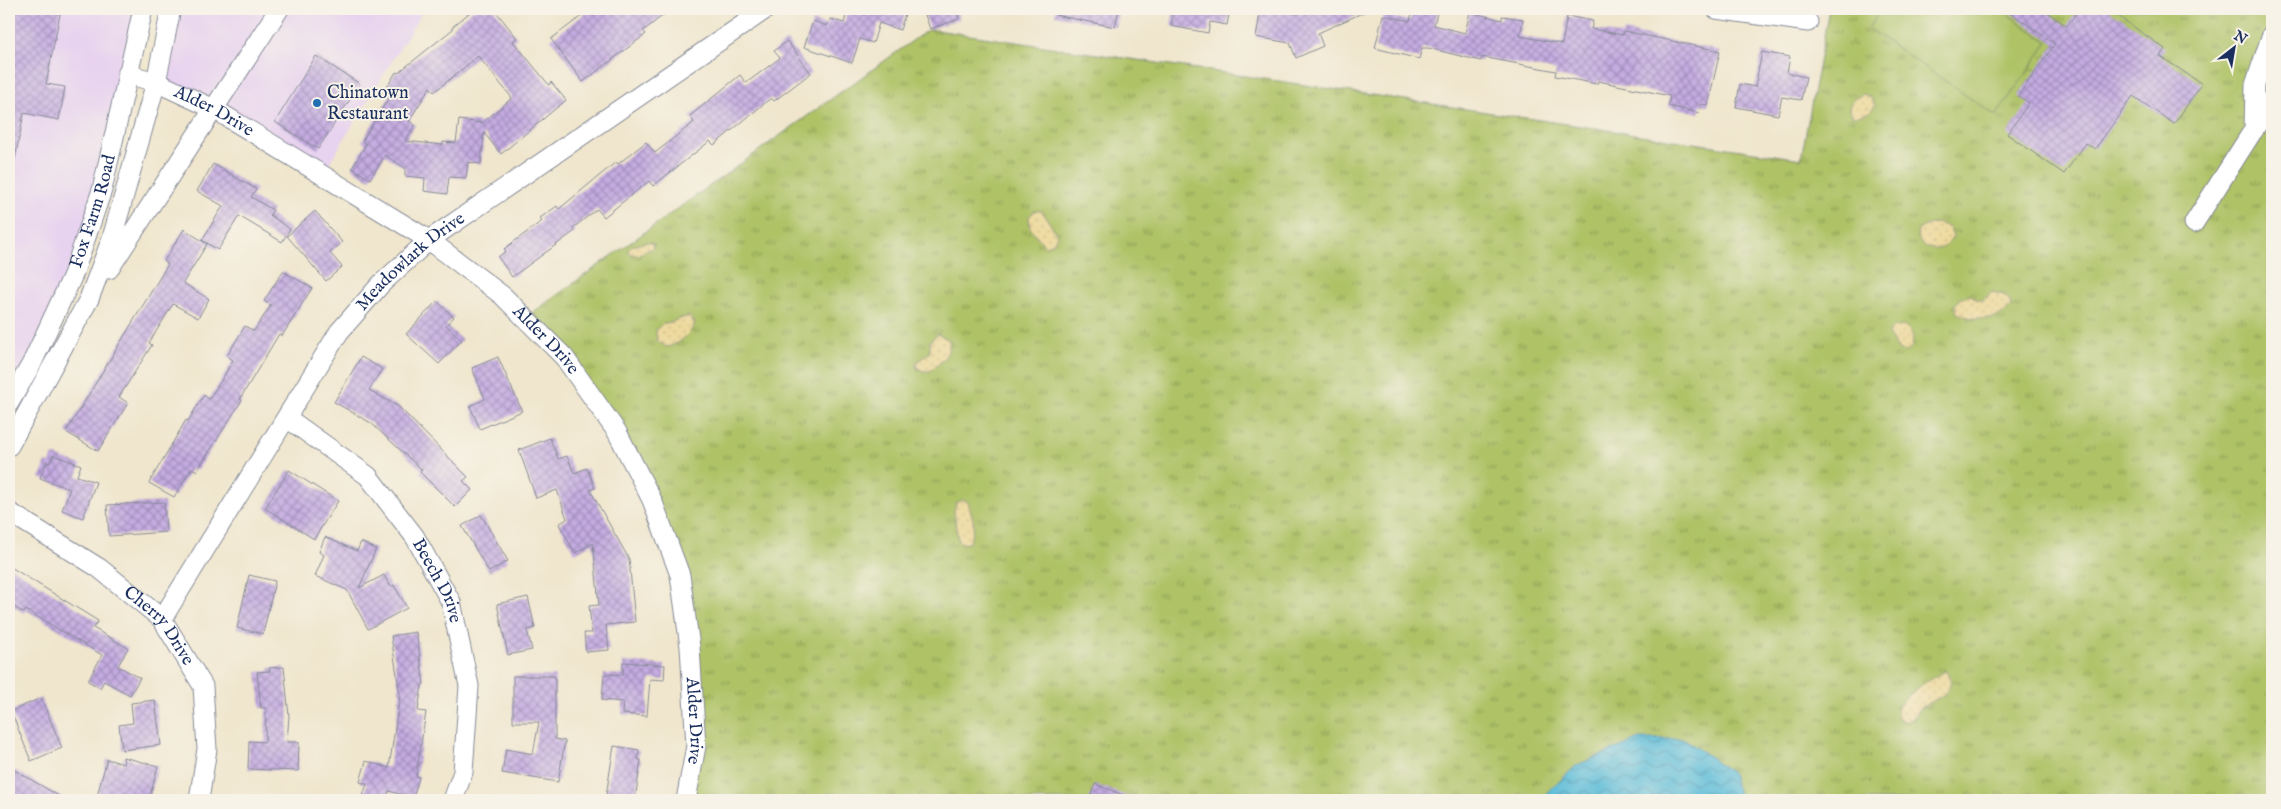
<svg xmlns="http://www.w3.org/2000/svg" width="2281" height="809" viewBox="0 0 2281 809" font-family="'IM FELL English',serif">
<defs>
<pattern id="grass-tufts" width="24" height="20" patternUnits="userSpaceOnUse" patternTransform="scale(1.25)"><rect width="24" height="20" fill="#afc266"/><path d="M3 7l-1-3M5 7V3M7 7l1-3M15 17l-1-3M17 17v-4M19 17l1-3" fill="none" stroke="#8e9e57"/></pattern>
<pattern id="sand-dots" width="8" height="8" patternUnits="userSpaceOnUse" patternTransform="scale(1.25)"><rect width="8" height="8" fill="#eeda9e"/><path d="M2 2h.1M6 6h.1" fill="none" stroke="#ccbb8a" stroke-width="1.8" stroke-linecap="round"/></pattern>
<pattern id="water-waves" width="16" height="10" patternUnits="userSpaceOnUse" patternTransform="scale(1.25)"><rect width="16" height="10" fill="#59bbd8"/><path d="M0 5q4-4 8 0t8 0" fill="none" stroke="#4998b2"/></pattern>
<pattern id="building-cross-hatch" width="8" height="8" patternUnits="userSpaceOnUse" patternTransform="scale(1.25)"><rect width="8" height="8" fill="#c5ace1"/><path d="M0 0l8 8M0 8l8-8" fill="none" stroke="#9f8cba"/></pattern>
</defs>
<rect width="100%" height="100%" fill="#f7f3e8"/>
<filter id="ink" filterUnits="userSpaceOnUse"><feTurbulence type="fractalNoise" baseFrequency=".02" numOctaves="2"/><feDisplacementMap in="SourceGraphic" scale="10" xChannelSelector="R" yChannelSelector="G"/><feConvolveMatrix kernelMatrix="1 2 1 2 8 2 1 2 1" color-interpolation-filters="sRGB"/></filter>
<filter id="wash" filterUnits="userSpaceOnUse"><feTurbulence type="fractalNoise" baseFrequency=".0096" numOctaves="4" result="noise"/><feDisplacementMap in="SourceGraphic" scale="20" xChannelSelector="R" yChannelSelector="G"/><feGaussianBlur stdDeviation="1.12" result="paint"/><feColorMatrix in="noise" values="0 0 0 0 0 0 0 0 0 0 0 0 0 0 0 0 0 1.4 0 .05"/><feComposite in="paint" operator="in"/></filter>
<g filter="url(#wash)">
<rect width="100%" height="100%" fill="#f0e6cd"/>
<path fill="#e7d2ef" d="M9,9H143L102,190L9,403Z
M171,9H424L322,175L156,82Z"/>
<path fill="url(#grass-tufts)" stroke="#657862" d="M1829,9H2261L2272,12V800H686L696,746L680,575L617,432L525,318L929,29L1801,159Z"/>
<path fill="url(#sand-dots)" stroke="#84847e" d="M1864,94L1871,98L1875,104C1872,113 1862,116 1853,116L1849,110C1850,100 1856,97 1864,94Z
M1034,211H1042L1057,235L1053,244L1045,246L1030,228L1029,217Z
M1937,223L1949,227L1953,237C1943,253 1928,253 1917,238L1918,230L1927,225Z
M647,242L652,243L653,248L637,255L630,254L628,251L631,246Z
M1992,292L2002,294L2009,299L2011,307C1997,322 1975,321 1957,313L1955,305L1959,299L1971,295L1977,300H1983Z
M689,316L695,323C691,334 678,345 667,347L657,341L656,330L661,325Z
M1905,326C1914,332 1913,338 1912,347L1906,352L1899,351L1888,334L1892,328Z
M938,334L949,340C951,355 940,363 930,371H923L916,367L917,362L930,352V341Z
M963,500L968,502L974,523L970,542L964,544L958,541L954,511L956,503Z
M1946,671L1951,681C1945,700 1939,696 1925,705C1917,710 1916,718 1907,722L1899,719C1898,716 1897,714 1897,711C1898,699 1935,675 1946,671Z"/>
<path fill="#afc266" stroke="#657862" d="M1881,9H2000L2048,42L1996,116L1868,28Z"/>
<path fill="url(#water-waves)" stroke="#3a759b" d="M1640,739H1685L1732,773L1741,800H1655L1652,798L1649,800H1539L1577,765Z"/>
<g id="blocks">
<path fill="url(#building-cross-hatch)" fill-rule="evenodd" d="M9,9H61L46,84L65,87L59,120L24,113L15,159L9,158Z
M474,9H494L517,38L513,41L549,85L551,82L566,100L501,154L484,133L481,164L468,162L466,178L449,177L447,194L424,191L425,178L405,176V168L385,155L370,179L352,168L366,144L362,141L390,96L384,92L396,72L398,73L453,29L452,27ZM478,56L512,98L482,123L459,120L456,143L443,142V145L405,141L415,125L409,121L430,87L434,92Z
M591,9H671L643,31L646,34L583,82L551,39Z
M845,9H891L905,14L900,30L879,23L873,43L860,39L852,63L804,47L813,21L827,26L830,19L844,23L847,12L844,11Z
M923,9H956L959,19L930,29Z
M1056,9H1119L1115,27L1055,15Z
M1174,9H1230L1227,25L1210,22L1208,33L1171,26Z
M1261,9L1299,14L1311,9H1371L1318,33L1323,46L1296,58L1290,43L1256,37Z
M1413,9H1438L1434,25L1465,33L1470,12L1502,20V16L1523,19L1520,36L1562,44L1567,16L1593,21L1591,29L1623,35L1624,31L1720,51L1708,105L1701,104L1699,113L1668,106L1670,96L1598,81L1597,84L1555,76L1556,71L1482,57L1481,61L1428,48H1422L1419,59L1375,48L1383,15L1410,21Z
M2005,9H2043L2067,26L2079,9H2108L2165,49L2160,56L2202,84L2174,124L2133,96L2095,149L2086,143L2064,174L2007,134L2029,103L2018,96L2055,44Z
M787,41L811,73L774,101L771,98L714,145L710,141L653,186L649,181L604,217L597,209L573,228L575,231L512,277L498,257L506,251L504,249L542,221L540,218L557,206L559,209L616,162L618,164L646,142L655,153L694,122L690,116L740,75L746,83L780,58L774,51Z
M1762,52L1790,57L1787,73L1806,77L1801,100L1782,97L1778,115L1736,107L1740,84L1755,87Z
M316,56L360,84L318,149L275,122Z
M213,164L256,189L251,197L273,210L270,215L290,229L282,242L239,216L218,250L202,240L223,206L197,191Z
M315,211L342,242L330,253L342,267L326,281L287,236Z
M184,229L207,244L183,283L209,299L198,318L173,304L149,343L152,345L119,397L128,403L98,451L66,432L168,264L164,261Z
M283,271L312,288L282,336L279,334L240,399L242,400L197,471L192,468L174,497L149,483L186,420L188,421L204,395L209,399L224,376L233,360L227,356L245,326L254,331L271,305L264,301Z
M437,301L454,317L446,325L462,340L439,364L406,334Z
M361,357L382,369L369,390L399,407L468,477L463,481L472,490L455,507L420,472L422,470L371,423L334,402Z
M498,357L522,411L480,429L470,406L485,399L472,368Z
M550,438L558,459L567,456L574,473L587,468L595,488L590,490L629,559L635,622L606,625L609,650L586,652L584,633H592L589,606L599,605L593,543L575,553L559,524L567,519L557,490L536,498L519,450Z
M53,455L81,465L77,476L96,482L83,518L62,510L70,489L40,478L46,462L50,463Z
M289,470L338,501L314,539L265,508Z
M164,502L166,532L109,536L107,505Z
M481,515L508,561L489,572L462,526Z
M325,537L357,551L361,542L376,549L359,588L384,575L391,587L394,585L407,608L368,629L347,590L315,576L324,555L319,552Z
M9,566L98,621L93,628L128,648L118,666L140,678L130,695L104,681L100,688L88,681L102,655L26,610L24,613L9,604Z
M249,575L275,581L263,634L237,628Z
M528,597L535,628L527,630L532,650L508,655L497,604Z
M416,632L424,684L422,685L418,711L426,712L416,776L419,777L413,798L389,791L386,800H380L363,795L367,784L360,782L366,761L389,768L400,695L391,636Z
M623,662L665,665L664,680L650,679L647,716L622,714L623,702L602,700L604,674L623,675Z
M284,667L289,716L287,742H299L298,771L248,769L249,741L265,742L266,708H261L257,672L270,671L269,668Z
M513,676H555V739L565,741L558,782L502,773L506,749L533,754L539,722H513Z
M41,698L62,748L31,761L11,711Z
M155,700L161,745L122,750L119,725L133,723L131,703Z
M614,746L639,750L638,759L641,760L635,800L606,796Z
M123,757L158,766L149,800H114L97,796L107,759L124,764Z
M9,767L30,779L66,800H9Z
M1095,784L1134,799V800H1089Z"/>
</g>
</g>
<g filter="url(#ink)">
<use href="#blocks" fill-opacity="0" stroke="#868a96" stroke-width="1"/>
<g fill="none" stroke-linecap="round" stroke-linejoin="round">
<g stroke="#868a96" stroke-width="21">
<g id="minor">
<path d="M1716,9L1808,22"/>
<path id="s1" d="M127,74L156,82L214,109L429,240L503,296L564,357L617,432L652,500L680,575L690,647L696,746L686,800"/>
<path d="M2254,130L2255,85L2272,34"/>
<path d="M2194,223L2272,101"/>
<path d="M109,269L279,9"/>
<path id="s2" d="M9,403L32,363L73,275L102,190L143,9"/>
<path id="s3" d="M287,418L368,476L415,537L451,602L469,686L463,772L453,800"/>
<path d="M9,446L89,299L112,238L156,82L171,9"/>
<path id="s4" d="M9,512L99,568L162,619L203,686L207,749L199,800"/>
<path id="s5" d="M162,619L339,332L381,284L429,240L766,9"/>
</g>
</g>
<use href="#minor" stroke="#fff" stroke-width="19"/>
</g>
</g>
<circle fill="#1f6fb2" stroke="#f7f3e8" stroke-width="2" cx="317" cy="103" r="5"/>
<g text-anchor="middle" dominant-baseline="central" stroke-width="4" stroke-linejoin="round" paint-order="stroke">
<g font-size="18" fill="#1b2f5e" stroke="#f7f3e8" text-anchor="start">
<text x="327" y="93">Chinatown<tspan x="327" dy="21">Restaurant</tspan></text>
</g>
<g font-size="18" fill="#1b2f5e" stroke="#f7f3e8">
<text stroke="none"><textPath href="#s1" startOffset="95">Alder Drive</textPath></text>
<text stroke="none"><textPath href="#s2" startOffset="210">Fox Farm Road</textPath></text>
<text stroke="none"><textPath href="#s5" startOffset="438">Meadowlark Drive</textPath></text>
<text stroke="none"><textPath href="#s1" startOffset="500">Alder Drive</textPath></text>
<text stroke="none"><textPath href="#s3" startOffset="226">Beech Drive</textPath></text>
<text stroke="none"><textPath href="#s4" startOffset="190">Cherry Drive</textPath></text>
<text stroke="none"><textPath href="#s1" startOffset="920">Alder Drive</textPath></text>
</g>
</g>
<rect width="2281" height="809" fill="none" stroke="#f7f3e8" stroke-width="30"/>
<g transform="translate(2234 48) rotate(31)" stroke="#f7f3e8" stroke-width="4" paint-order="stroke">
<path d="M0-4L9 19L0 12L-9 19Z" fill="#1b2f5e"/>
<text y="-8" font-size="14" font-weight="bold" text-anchor="middle" fill="#1b2f5e">N</text>
</g>
</svg>
